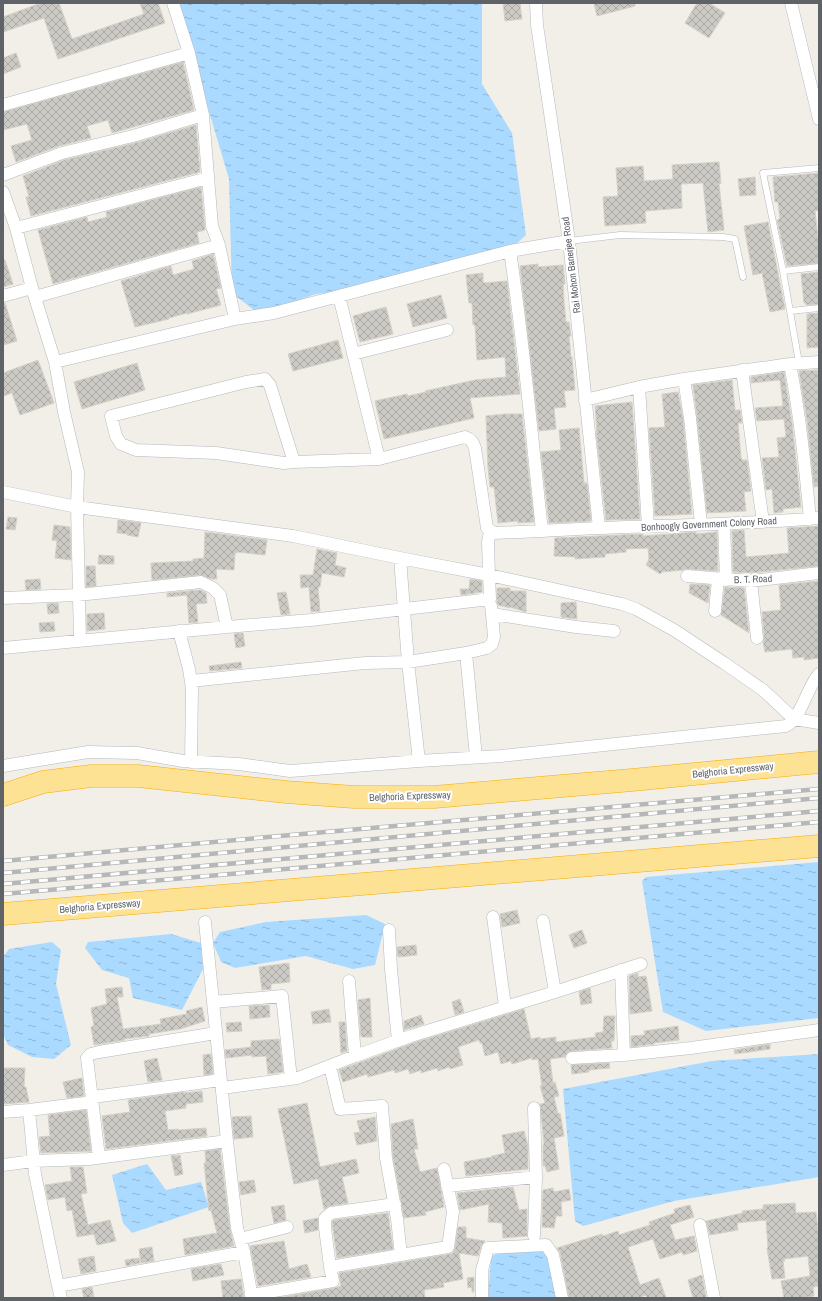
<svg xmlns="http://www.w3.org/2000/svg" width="822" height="1301" viewBox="0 0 822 1301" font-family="'Archivo Narrow',sans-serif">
<defs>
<pattern id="water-ripples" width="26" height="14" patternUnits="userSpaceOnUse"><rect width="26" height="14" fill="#aadaff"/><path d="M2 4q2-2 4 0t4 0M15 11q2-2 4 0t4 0" fill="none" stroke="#8eb4d2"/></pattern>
<pattern id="building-cross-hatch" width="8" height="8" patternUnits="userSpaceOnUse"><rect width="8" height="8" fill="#cccac5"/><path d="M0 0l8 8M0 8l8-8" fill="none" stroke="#a9a8a4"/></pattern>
</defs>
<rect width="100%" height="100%" fill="#f1efe8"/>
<path fill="url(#water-ripples)" d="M177,3H482V84L512,133L526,235L503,256L391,286L316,294L259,314L232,293L229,179Z
M819,862V1018L706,1031L663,1012L642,881L646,877Z
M366,915L385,924L375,965L353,969L306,956L235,968L221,962L213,943L220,932L266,922Z
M171,934L201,943L203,969L182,1010L133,998L129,978L102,970L85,948L88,942Z
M52,942L61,950L56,984L71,1045L54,1059L32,1057L8,1045L3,1034V957L9,949Z
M819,1054V1177L674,1201L583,1226L575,1221L563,1089L712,1061Z
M147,1164L166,1190L201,1182L209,1207L132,1233L123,1223L112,1175Z
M542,1249L550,1257L557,1298H488L491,1257L499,1252Z"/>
<path fill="url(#building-cross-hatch)" stroke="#d6d1c6" d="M41,3H59L72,39L144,14L140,3H158L165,23L58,59L44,18L3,32V17Z
M503,3H520L522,19L505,21Z
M594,3H635V6L597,16Z
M697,3H709L725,13L709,38L685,23Z
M16,53L21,67L3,74V58Z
M183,62L194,110L112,133L108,120L87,126L91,138L59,146L16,162L11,146L32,140L27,124L3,130V112Z
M196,125L200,172L31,216L26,197H29L23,176L64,160L135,143Z
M719,162L721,183L719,184L724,230L708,232L703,183L681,184L682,208L645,211L646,223L605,226L603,197L618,196L616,168L643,166L644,181L673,179L672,165Z
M819,173V210L815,211L818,238H819V263L787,266L777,220L780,219L778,202H775L773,177Z
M755,177L756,195L740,196L738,179Z
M201,187L205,230L197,232L199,243L53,284L38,230L87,217L88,222L107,217L106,212Z
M768,222L785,309L770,312L762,273L753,275L744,226Z
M213,254L221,288L216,289L221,305L187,314V313L169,318V319L135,327L121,281L171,266L173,275L194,269L192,261Z
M3,260H5L13,284L3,287Z
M538,264V267L563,265L565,284H563L564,301L566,322H569L571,336H569L571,357H572L575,390L564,391L566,407L554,408L556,429L539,431L520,266Z
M819,272V304L806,305V303H804L801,274Z
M483,273V283L507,281L520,394L470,398L474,418L384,439L375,401L407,394L408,396L426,392L425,391L475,380L506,377L505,357L477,360L475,325H473L472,303H469L466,275Z
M441,295L447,318L413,327L407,304Z
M3,303H5L17,341L3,345Z
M386,307L393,334L360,342L353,316Z
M819,313V347L807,348V314Z
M338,340L343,358L293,371L288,354Z
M38,360L54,403L20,415L12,393L3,396V373Z
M137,363L145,390L82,409L74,382Z
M818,370L819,486L814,487L807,421L799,371Z
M784,372L792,423L801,507L783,509V512L774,513L772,489L766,490L762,458L779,457L777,438L786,437L784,419L757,421L755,408L783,406L780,380L751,383V377Z
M732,380L735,410H740L742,423H738L741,457L742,460H747L751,491L744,492L746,511L707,513L697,417L693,385Z
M678,392L683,419L692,514L655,516L649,428L665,427L662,394Z
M632,402L640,519L606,520L596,431H597L595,406Z
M505,414H522L534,522L518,523V521L498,523L494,487H490L488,468L486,416Z
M579,428L584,483H587L591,521L549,523L541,452L561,450L559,430Z
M8,517L17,518L15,530L6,529Z
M118,520L141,523L138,537L127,535L128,534L117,533Z
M54,525L70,527L71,560L55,558L57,541L52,540Z
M819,526V566L751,573L733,572L732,531L744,530L746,557L789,553L787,528Z
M205,532L267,540L265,555L237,552V553H235L234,570L216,569L217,579H212L200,575L152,580L151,563L193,561V559L204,558Z
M696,532V534L717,532L718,571L688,569L683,570L662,572L660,574L646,565L649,559L648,548L626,549V552L605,554V557L575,559V557L554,556L555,538L643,534V536Z
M317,549L337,553L335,565L346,568L344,577L322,573L320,587H318L320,611L311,612L309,587L301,588L300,575H313Z
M99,555L114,556V564H98Z
M86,566H95L96,586L86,587Z
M40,579L41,589L26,590L25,580Z
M470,579L482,581V592L461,595L460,589H469Z
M819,581V658L804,660V657L793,658L792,649L765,652L763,642L764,637L762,612L781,610L779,585Z
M690,584L710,585L708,603L689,593Z
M725,587L744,588L749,633L721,615Z
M497,588H510V591H526V612L510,607V608L498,605L497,602Z
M200,590L206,593L207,603L196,604L198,622L189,623L187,595L167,597V593Z
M286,592L290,614L281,615L277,593Z
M576,602L577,619L561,617V603Z
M58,603L59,613L48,614L47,604Z
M104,613L105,629L87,631V614Z
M54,622L55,631L40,632L39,623Z
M243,633L245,646L236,648L234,634Z
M241,662L242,668L210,671L209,666Z
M517,910L520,923L502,927L500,914Z
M582,930L587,943L574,948L569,935Z
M416,945L417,955L398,957L397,947Z
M289,963L290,982L271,984V989L262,990L259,967Z
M638,973V977L646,976L652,1011L630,1014L629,976Z
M122,987L123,997H117L123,1029L161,1024L160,1019L187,1014L186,1011L202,1007L205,1021L180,1029L149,1034V1036L124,1039L125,1040L94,1045L91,1027L94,1026L91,1008L107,1004L105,989Z
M590,988L592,1003L581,1005L579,992Z
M370,998L372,1037H361L358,1000Z
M460,999L464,1012L455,1015L452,1002Z
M269,1005L270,1017L250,1019L249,1006Z
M329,1009L331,1022L313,1024L311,1012Z
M524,1009L531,1039L540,1037V1039L556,1037V1042L596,1037L595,1033L603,1032L604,1016H615L614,1041H611L612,1048L572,1051L568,1052L565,1057L550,1059L553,1083L555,1082L559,1096L554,1097L558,1114L560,1113L564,1136L554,1138L559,1169L547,1172L545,1166H543V1145L544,1144L540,1104L545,1103L540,1086H542L538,1059L532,1060V1058L512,1064L511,1061L501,1064L498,1052L485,1056L482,1043H480L479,1040L458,1047L463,1065L450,1069L449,1067L438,1071L437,1068L421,1073V1070L410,1074L408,1069L395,1073L394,1070L368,1077L367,1074L343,1082L339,1070L413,1043Z
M421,1015L424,1024L404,1030V1021Z
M241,1022L242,1031L227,1032L226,1023Z
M339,1022H345L347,1051L341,1053Z
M678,1026L679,1040L654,1043V1044L631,1047V1036L645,1035L644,1031Z
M279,1039L283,1072L268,1074L266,1056L252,1057V1055L226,1058L225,1050L251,1047V1041Z
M770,1044V1049L735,1054L734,1050Z
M211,1054L213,1074L204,1075L203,1055Z
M157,1058L162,1080L148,1082L144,1061Z
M609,1063L610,1068L589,1070V1072L572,1074L571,1065Z
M4,1068H25L24,1087H26L29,1102L3,1104Z
M82,1078L84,1096L67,1098L63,1082Z
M202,1091L203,1102L186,1104V1108L165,1111L168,1130L178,1129V1130L206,1128L207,1136L106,1149L102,1116L130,1112L128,1100L184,1092V1093Z
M307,1103L320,1167L356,1159L359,1173L342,1177L348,1203L330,1206L324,1209L318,1179L294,1184L278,1109Z
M86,1110L91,1151L41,1153L39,1137L50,1136L48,1115Z
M251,1116L253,1137L234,1139L232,1117Z
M375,1117L377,1141L357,1145L354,1133L360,1132L357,1121Z
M413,1119L418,1149H414L420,1172L437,1168L444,1207L425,1212L426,1215L404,1218L393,1157L391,1124Z
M524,1131L528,1146V1169L466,1176L464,1162L492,1157V1156L505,1153L502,1135Z
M220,1149L230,1229L234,1246L185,1255L183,1239L217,1233L211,1210L209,1211L204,1163H206L205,1151Z
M180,1155L183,1174L175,1176L171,1156Z
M70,1167H83L87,1193L81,1194L88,1225L110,1220L116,1241L97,1245L94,1234L77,1237L72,1210L67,1211L65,1197L48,1200L45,1185L72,1181Z
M254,1180L256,1192L241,1195L239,1182Z
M513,1187L519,1210L527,1209V1236L503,1238L502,1223L488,1222L489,1204L460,1210L457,1193Z
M553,1188L554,1192L569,1189L571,1200L561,1202L562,1216H556L554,1228L542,1227L543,1190Z
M795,1203L796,1213L816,1212L819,1238V1286L813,1287L814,1296L800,1298H784L781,1281L810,1276L808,1256L784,1259L785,1261H783L785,1278L772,1279L767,1248L768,1247L766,1220L737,1223L738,1230L710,1235L706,1221L743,1213L742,1211L763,1209V1205Z
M284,1205L286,1220L274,1223L271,1207Z
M690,1205L694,1217L670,1225L675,1240L694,1236L697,1251L683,1255L682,1252L660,1259L653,1239L628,1247L640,1285L659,1278L666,1298H647L646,1295L638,1298H569L560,1253L557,1248L602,1234L603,1236L618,1231L619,1235L650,1225L649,1222L675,1213L674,1209Z
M388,1213L393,1249L337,1258L332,1222L334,1220Z
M318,1218V1230L305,1233L303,1221Z
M458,1227H466V1238L485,1241L481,1246L478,1256L459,1253L463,1279L443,1283L444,1287L424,1290L425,1298H278L334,1288L341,1286L339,1273L450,1254L453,1253L455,1249Z
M284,1241L289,1269L307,1264L311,1277L258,1286L250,1246Z
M152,1247L154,1261L141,1263L139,1249Z
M94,1256L96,1271L81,1274L78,1259Z
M139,1258L140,1263L126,1266L125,1260Z
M221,1264L224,1275L193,1281L191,1269Z
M702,1275L706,1298H693L688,1280Z
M474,1277V1292H472V1287L468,1288L467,1278Z
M241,1279L244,1298H223L221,1281Z
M92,1287L94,1298H84L82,1289Z"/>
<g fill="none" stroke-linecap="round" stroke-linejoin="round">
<g stroke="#b5b8bc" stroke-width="7">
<path id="lane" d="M569,241L620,235L723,237L735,239L743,277
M783,271L763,173L819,168
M791,311L819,308
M799,363L783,271L819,267"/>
</g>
<g stroke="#b5b8bc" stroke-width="13">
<path id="street" d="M173,3L189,53L203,115L212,226L219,245L235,319
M536,3L537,25L569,241L599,528
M791,3L819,119
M3,105L189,53
M3,175L62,153L133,136L203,115
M3,192L16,228L32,288L55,362L235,319L274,313L510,251L569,241
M16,228L208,178
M510,251C524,344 532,438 542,531C634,525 727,526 819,518
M3,296L32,288
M339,296L379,459L465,437C471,439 473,442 475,448L487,528L494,533L542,531
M35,297L219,245
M353,354L447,330
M790,364C800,415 805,467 810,519
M742,370L763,522
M684,379L690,418L701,524
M639,387L648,526
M585,400L639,387L684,379L790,364L819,362
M294,462L270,385L265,379L246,382L111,416L116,436L121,444L136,450L216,453L284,463L294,462L379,459
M3,492L77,507L78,472L64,412L55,362
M724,524L726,580
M400,558L408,662L419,761
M687,576L751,581L819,573
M751,581L757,638
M3,598L78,595L201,582L213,588L220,595L227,627
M491,606L492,614L576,627L614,631
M715,611L718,579
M179,631L189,669L192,688L191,762
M80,641L77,507L293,536L400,558L489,575L488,542L490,532
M3,648L227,627L311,620L490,599L489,575L622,604L636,609L674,630L724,663L763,690L794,719L819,723
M466,653L476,757
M191,681L365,663L408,662L466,653L487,648L492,644L494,637L492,614
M3,766L88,752L137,753L183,761L239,764L290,771L419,761L501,756L786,726C802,717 807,687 819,674
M493,917L505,1006
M205,922L227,1141L237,1228L244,1252L252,1298
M389,930L391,969L398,1041
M621,970L624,1055
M349,981L355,1056
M555,992L641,964
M213,1002L282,996L291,1079
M572,1058L624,1055L691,1048L819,1030
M330,1066L340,1109L382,1106L386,1158L397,1219L401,1255
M222,1088L298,1078L355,1056L411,1036L555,992L543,921
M93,1097L221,1080
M534,1108L536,1177
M29,1110L93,1102
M3,1112L29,1110L35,1174L58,1286L244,1252
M99,1157L87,1058L91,1054L99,1052L216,1033
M3,1165L33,1161L89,1159L227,1141
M447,1186L536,1177L534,1236
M700,1225L714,1298
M240,1239L287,1227
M330,1267L325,1228V1218L331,1213L395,1204
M58,1286L61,1298
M251,1295L333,1281L330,1267L448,1247L453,1212L444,1169
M482,1298V1270L488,1248L546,1245L553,1255L562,1298"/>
</g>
<g stroke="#f9ab00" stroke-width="23">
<path id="highway" d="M3,795L43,782L91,776H138L286,792L354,797H434L632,780L819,762
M3,914L819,846"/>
</g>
<use href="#lane" stroke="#fff" stroke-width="6"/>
<use href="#street" stroke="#fff" stroke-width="12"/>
<use href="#highway" stroke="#fde293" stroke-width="22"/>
<g stroke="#b6b7b8" stroke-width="4.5">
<path id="rail" d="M3,861L291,835L819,789
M3,873L819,798
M3,884L819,811
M3,894L819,822"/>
</g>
<use href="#rail" stroke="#fff" stroke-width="3" stroke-dasharray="9" stroke-linecap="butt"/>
</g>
<g text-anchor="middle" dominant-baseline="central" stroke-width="4" stroke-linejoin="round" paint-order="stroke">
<g font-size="10" fill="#5f6368" stroke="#fff">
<text transform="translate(571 265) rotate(-97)">Rai Mohon Banerjee Road</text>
<text transform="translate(709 524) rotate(-3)">Bonhoogly Government Colony Road</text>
<text transform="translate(753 579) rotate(-2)">B. T. Road</text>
<text transform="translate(733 770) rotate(-6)">Belghoria Expressway</text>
<text transform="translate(410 796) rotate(-2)">Belghoria Expressway</text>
<text transform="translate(100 906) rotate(-5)">Belghoria Expressway</text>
</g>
</g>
<rect width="822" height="1301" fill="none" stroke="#5f6368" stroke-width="8"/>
</svg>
